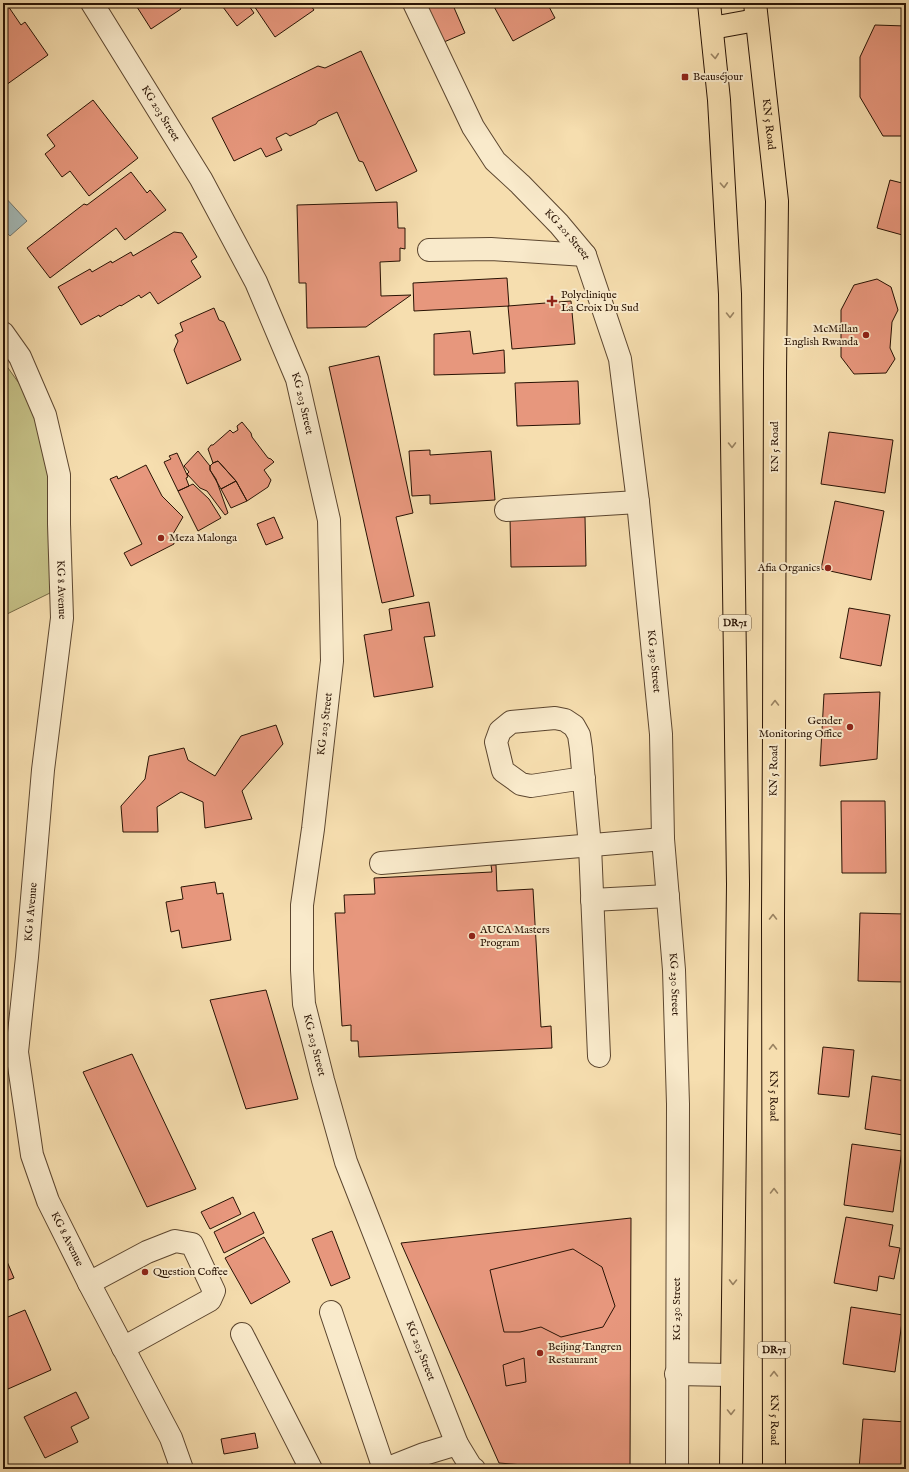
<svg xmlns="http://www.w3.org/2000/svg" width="909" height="1472" viewBox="0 0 909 1472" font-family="'IM FELL English',serif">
<rect width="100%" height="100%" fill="#f6deaf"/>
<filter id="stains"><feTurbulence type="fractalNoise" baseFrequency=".005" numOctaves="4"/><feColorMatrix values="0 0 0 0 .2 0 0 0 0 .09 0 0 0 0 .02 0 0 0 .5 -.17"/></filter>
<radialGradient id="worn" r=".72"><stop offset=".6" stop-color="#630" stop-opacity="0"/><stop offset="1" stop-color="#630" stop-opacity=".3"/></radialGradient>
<path fill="#c4bf85" stroke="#766944" d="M3,361L26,393L61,484L52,592L3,616Z"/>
<path fill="#a3b9b7" stroke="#72776f" d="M3,195L27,221L10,236L3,229Z"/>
<path fill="#e7977d" stroke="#291304" d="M6,3L21,25L25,22L48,55L6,85L3,81V5Z
M144,3H177L181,9L151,29L137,7Z
M220,3H247L254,13L237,26Z
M252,3H309L314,10L275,37Z
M426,3H452L465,33L444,42Z
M492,3H547L555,18L513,41Z
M875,25L906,26V136H883L860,97V57Z
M361,51L417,171L376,191L363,162L359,161L337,112L318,121L316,124L290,136L286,133L276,138L282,150L266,157L261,148L234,161L212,118L318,66L325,68Z
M93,100L138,158L89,196L70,171L62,177L45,154L55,146L47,135Z
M131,172L147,193L150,190L166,210L125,240L116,228L50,278L27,248L84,204L87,205Z
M890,180L906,184V236L877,228Z
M397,202L398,228H405V249L400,248V261L380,262L381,296L411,295L366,327L307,328L306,283H299L297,205Z
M174,232L182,233L197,257L191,261L201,277L158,304L150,292L141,298L139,295L121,306L120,305L100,317L99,315L81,325L58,287L90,269L92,272L111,261L112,263L131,252L133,256Z
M507,278L509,306L414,311L413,283Z
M877,279L891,287L898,310L892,322L890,348L895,359L886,373L854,374L841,357V310L854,285Z
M571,301L575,344L512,349L508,306Z
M214,308L219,320L224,322L241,360L187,384L174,350L178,341L175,335L183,331L180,323Z
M470,331L473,354L504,350L505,373L434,375V334Z
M379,356L413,513L396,517L414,596L382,603L329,367Z
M578,381L580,424L517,426L515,383Z
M242,422L251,433L252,437L268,458L271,459L274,462L264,470L271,480L268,487L247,501L236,481L218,461L213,463L208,449L211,445H213L230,430L233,433L238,430L237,426Z
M829,432L893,440L885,493L821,484Z
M430,450V455L491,451L495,500L430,504V495L412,496L409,451Z
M198,451L210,466V470L216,479L228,513L225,515L207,491L200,488L187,474L189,472L184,466Z
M177,453L188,477L186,478L189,486L178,491L164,462L171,459L169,456Z
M218,461L236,481L221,489L210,470V466L213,463Z
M146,465L162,496L183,517L173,534L174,544L131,566L124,553L142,544L110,479L117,476L118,479Z
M236,481L247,501L231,508L221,489Z
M193,484L209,499L221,518L198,531L178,491Z
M835,501L884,511L871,580L821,569Z
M274,517L283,538L266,545L257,524Z
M585,517L586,566L511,567L510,518Z
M429,602L435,636L424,637L433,687L374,697L364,635L392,630L389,609Z
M849,608L890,615L881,666L840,658Z
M880,692L877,759L820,766L824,694Z
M276,725L283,744L242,791L252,819L205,828L203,802L181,792L157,807L158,832H123L121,806L145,779L149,756L184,748L188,760L215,776L241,736Z
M841,801H885L886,873H842Z
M491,865H496L497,891L533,889L541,1027L551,1026L552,1048L359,1057L358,1041H351V1025L342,1026L335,913H345L344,895L375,894L374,878L492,872Z
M215,882L217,894L223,893L231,940L182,948L179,930L171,932L166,902L183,899L181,887Z
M860,913L906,914L905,982L858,981Z
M266,990L298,1099L246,1109L210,1000Z
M823,1047L854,1050L849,1097L818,1094Z
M132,1054L196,1189L147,1207L83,1072Z
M872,1076L906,1081V1114L903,1135L865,1129Z
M852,1144L902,1151L893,1212L844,1205Z
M233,1197L241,1214L210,1229L201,1212Z
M254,1212L264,1233L224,1253L214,1232Z
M846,1217L893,1225L889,1246L900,1248L894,1279L879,1276L877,1291L834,1283Z
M631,1218L630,1469H572L499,1463L401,1243Z
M332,1231L350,1278L331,1286L312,1239Z
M264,1237L290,1282L251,1304L225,1258Z
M573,1249L602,1267L615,1306L603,1327L561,1337L541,1327L520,1332H504L490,1270Z
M3,1252L14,1278L3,1282Z
M851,1307L903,1315L895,1372L843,1364Z
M25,1310L51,1370L8,1389L3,1377V1319Z
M524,1358L526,1382L506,1386L503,1365Z
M76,1392L89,1418L71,1427L78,1442L45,1458L24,1417Z
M863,1419L906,1422L905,1469H859Z
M255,1433L258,1448L224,1454L221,1439Z"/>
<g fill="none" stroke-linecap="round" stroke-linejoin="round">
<g stroke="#5c462f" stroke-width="24">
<g id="minor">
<path id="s1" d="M92,3L201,179L256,282L297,379L329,520L332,661L313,829L302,905V970L304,1004L323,1080L346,1162L457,1444L471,1467L474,1469"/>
<path id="s2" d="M414,3L473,127L495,161L520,184L559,224L585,255L620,359L638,502L661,734L663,839L674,970L678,1104L677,1469"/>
<path d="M429,250L491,249L585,255"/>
<path id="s3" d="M3,333L20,357L45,415L59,475V524L62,618L43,770L27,957L17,1052L32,1155L48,1201L89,1283L171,1438L182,1469"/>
<path d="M506,510L638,502"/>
<path d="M584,778L531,786L521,784L503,771L496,742L500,731L511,722L555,718L565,720L574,726L579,735L581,749L590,846L599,1056"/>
<path d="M381,863L663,839"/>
<path d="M592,900L668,896"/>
<path d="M89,1283L147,1252L175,1241L192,1244L214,1291L210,1300L123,1348"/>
<path d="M331,1312L384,1469"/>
<path d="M242,1334L311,1469"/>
<path d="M676,1374L731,1375"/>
<path d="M386,1469L424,1454L457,1444"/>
</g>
</g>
<g stroke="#291304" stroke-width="24">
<g id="major">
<path d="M709,3L719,100L730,294L734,588L738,884L731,1469"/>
<path id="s4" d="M755,3L777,201L775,372L774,732L773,917L774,1469"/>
<path d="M712,28L756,20"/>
</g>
</g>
<use href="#minor" stroke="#f9eacb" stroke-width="22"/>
<use href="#major" stroke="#f6deaf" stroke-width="22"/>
</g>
<defs><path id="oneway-chevron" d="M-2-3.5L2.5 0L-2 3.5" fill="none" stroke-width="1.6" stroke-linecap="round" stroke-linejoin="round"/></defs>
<g stroke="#9a8362">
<use href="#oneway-chevron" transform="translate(715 56) rotate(85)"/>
<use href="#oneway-chevron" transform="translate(724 185) rotate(87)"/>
<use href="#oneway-chevron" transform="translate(730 315) rotate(89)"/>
<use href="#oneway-chevron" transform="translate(732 445) rotate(89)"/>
<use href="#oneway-chevron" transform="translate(775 703) rotate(-90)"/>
<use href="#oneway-chevron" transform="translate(773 917) rotate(-90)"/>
<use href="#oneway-chevron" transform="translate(773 1047) rotate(-90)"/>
<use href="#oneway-chevron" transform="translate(774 1191) rotate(-90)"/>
<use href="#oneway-chevron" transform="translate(733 1282) rotate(91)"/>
<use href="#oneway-chevron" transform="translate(774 1374) rotate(-90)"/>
<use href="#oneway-chevron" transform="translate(731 1412) rotate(90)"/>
</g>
<g fill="#8f2418" stroke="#f9eacb" stroke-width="1.5">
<rect x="681" y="73" width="8" height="8" rx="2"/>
<path d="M550 295h4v4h4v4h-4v4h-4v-4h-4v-4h4z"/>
<circle cx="866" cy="335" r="4"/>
<circle cx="161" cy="538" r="4"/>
<circle cx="828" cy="568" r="4"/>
<circle cx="850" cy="727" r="4"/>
<circle cx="472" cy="936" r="4"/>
<circle cx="145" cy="1272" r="4"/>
<circle cx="540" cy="1353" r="4"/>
</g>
<g text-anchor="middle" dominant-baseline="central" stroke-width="4" stroke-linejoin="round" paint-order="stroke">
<g fill="#f9eacb" stroke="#675440" stroke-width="1">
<rect x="719" y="615" width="32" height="16" rx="3"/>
<rect x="758" y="1342" width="32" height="16" rx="3"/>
</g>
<g font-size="10" font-weight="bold" fill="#291304">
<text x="735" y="623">DR71</text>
<text x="774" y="1350">DR71</text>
</g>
<g font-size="11" fill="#291304" stroke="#f9eacb" text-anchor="start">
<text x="693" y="77">Beauséjour</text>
<text x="561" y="295">Polyclinique<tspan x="561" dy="13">La Croix Du Sud</tspan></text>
<text x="858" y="329" text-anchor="end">McMillan<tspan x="858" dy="13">English Rwanda</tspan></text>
<text x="169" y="538">Meza Malonga</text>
<text x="820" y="568" text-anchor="end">Afia Organics</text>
<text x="842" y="721" text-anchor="end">Gender<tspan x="842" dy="13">Monitoring Office</tspan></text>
<text x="480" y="930">AUCA Masters<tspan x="480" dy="13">Program</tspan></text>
<text x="153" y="1272">Question Coffee</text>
<text x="548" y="1347">Beijing Tangren<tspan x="548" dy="13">Restaurant</tspan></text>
</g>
<g font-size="11" fill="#291304" stroke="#f9eacb">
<text stroke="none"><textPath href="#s1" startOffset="130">KG 203 Street</textPath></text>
<text stroke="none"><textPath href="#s4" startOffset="122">KN 5 Road</textPath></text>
<text stroke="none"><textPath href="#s2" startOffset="281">KG 201 Street</textPath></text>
<text stroke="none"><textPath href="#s1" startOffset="454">KG 203 Street</textPath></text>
<text transform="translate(775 447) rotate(-90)">KN 5 Road</text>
<text stroke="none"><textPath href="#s3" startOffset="269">KG 8 Avenue</textPath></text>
<text stroke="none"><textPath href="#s2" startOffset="722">KG 230 Street</textPath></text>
<text transform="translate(325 724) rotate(-83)">KG 203 Street</text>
<text transform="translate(774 771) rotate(-89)">KN 5 Road</text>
<text transform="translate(31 912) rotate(-85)">KG 8 Avenue</text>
<text stroke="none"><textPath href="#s2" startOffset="1046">KG 230 Street</textPath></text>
<text stroke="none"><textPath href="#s1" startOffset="1102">KG 203 Street</textPath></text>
<text stroke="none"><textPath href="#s4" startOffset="1094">KN 5 Road</textPath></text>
<text stroke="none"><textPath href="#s3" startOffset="929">KG 8 Avenue</textPath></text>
<text transform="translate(677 1309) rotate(-90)">KG 230 Street</text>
<text stroke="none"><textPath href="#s1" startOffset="1426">KG 203 Street</textPath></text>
<text stroke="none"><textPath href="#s4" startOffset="1418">KN 5 Road</textPath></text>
</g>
</g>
<rect width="909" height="1472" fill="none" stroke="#f6deaf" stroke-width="16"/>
<rect x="4" y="4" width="901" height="1464" fill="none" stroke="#291304" stroke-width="2"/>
<rect x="8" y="8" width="893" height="1456" fill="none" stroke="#291304"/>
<rect width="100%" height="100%" filter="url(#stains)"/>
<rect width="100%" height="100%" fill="url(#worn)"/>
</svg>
